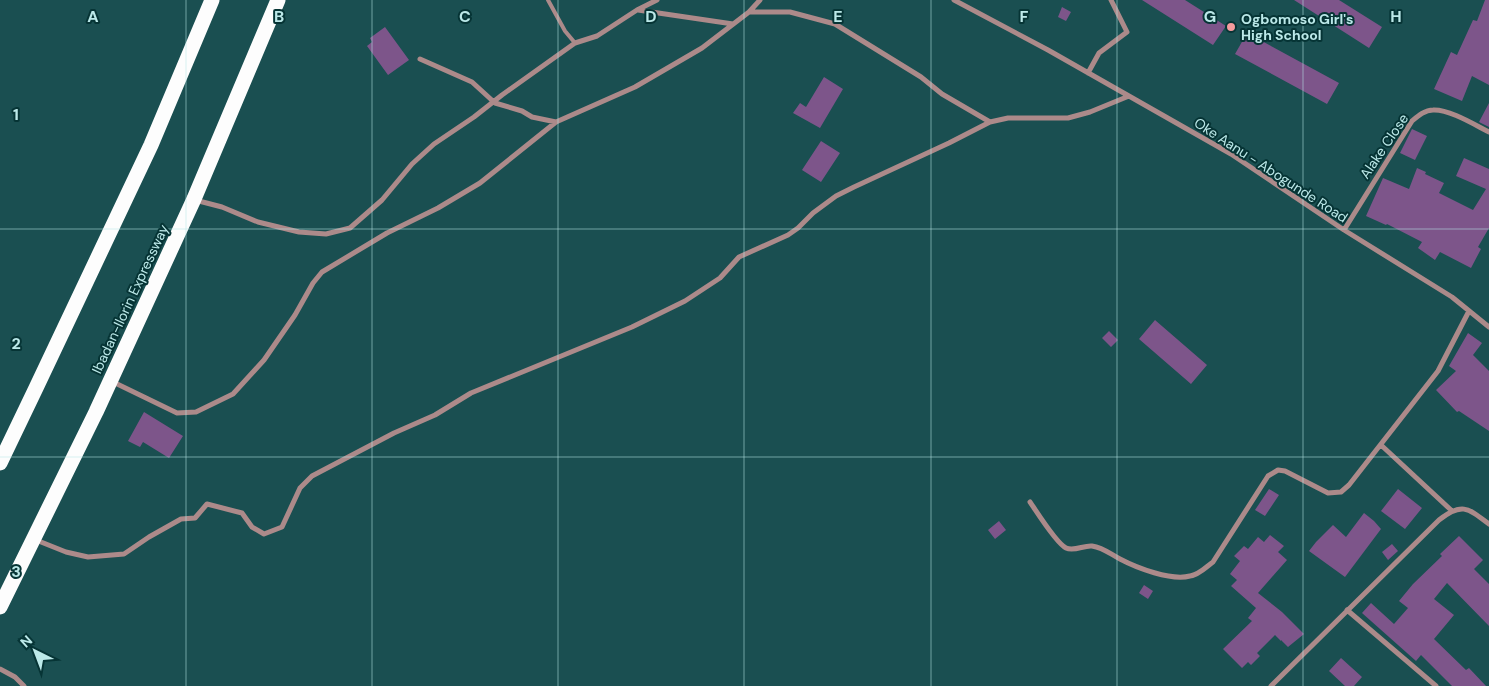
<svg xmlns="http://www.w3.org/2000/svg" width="1489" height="686" viewBox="0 0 1489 686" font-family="'DM Sans',sans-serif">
<rect width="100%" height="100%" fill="#1a4f51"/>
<path fill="#7d558a" d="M1142,0H1185L1226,26L1213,45Z
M1294,0H1339L1382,27L1369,48Z
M1485,0H1489V85L1472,76L1462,101L1434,89L1451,52L1457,55L1473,20L1477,21Z
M1062,7L1071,12L1066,21L1058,17Z
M385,27L409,60L388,75L367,46L372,42L370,38Z
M1247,33L1339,83L1327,104L1235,54Z
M824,77L843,89L820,128L793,113L800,103L806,107Z
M1489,103V127L1479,122Z
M1412,129L1427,136L1415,160L1400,153Z
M821,141L840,153L821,182L802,170Z
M1464,158L1489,169V228L1478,247L1481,249L1471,268L1440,252L1435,260L1418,248L1422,242L1387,224L1386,225L1366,216L1383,178L1409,189L1417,168L1426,172L1425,174L1444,183L1439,193L1473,210L1486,189L1456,176Z
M1155,320L1207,365L1191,384L1139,339Z
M1109,331L1118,340L1111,347L1102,338Z
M1468,333L1482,343L1473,355L1489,371V431L1459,411L1457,412L1436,390L1456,371L1449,366Z
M144,412L183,436L169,458L143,442L140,447L128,441Z
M1269,489L1279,495L1265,516L1255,510Z
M1398,489L1422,508L1405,529L1381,511Z
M1364,513L1374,521L1381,529L1345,577L1309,551L1316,542L1333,525L1346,537Z
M999,521L1006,530L995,539L988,530Z
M1270,535L1284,546L1278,552L1287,560L1258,593L1282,612L1304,634L1288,647L1281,640V641L1275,635L1257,653L1260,656L1251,665L1248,662L1242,668L1223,649L1252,621L1248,618L1256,608L1231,586L1237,580L1230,574L1240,561L1234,556L1244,546L1248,549L1258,537L1264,542Z
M1459,536L1483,560L1474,569L1489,584V626L1447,583L1434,599L1454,615L1434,639L1466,670L1469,668L1486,686H1452L1421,655L1416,661L1362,613L1371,603L1394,624L1408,608L1399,601L1413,584L1442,556L1440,554Z
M1392,544L1398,551L1388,560L1382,552Z
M1144,585L1153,591L1148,599L1139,593Z
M1341,658L1362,677L1354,686H1345L1329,671Z"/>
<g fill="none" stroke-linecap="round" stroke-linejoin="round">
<path stroke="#ac8a8a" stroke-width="4" d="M548,0L565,31L575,43"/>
<path stroke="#ac8a8a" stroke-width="5" d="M954,0L1048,50L1231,154L1344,230L1452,297L1489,327
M638,10L733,24
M749,12H790L835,24L921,77L942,94L990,122
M420,59L472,82L495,103L522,111L532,117L556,122
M1088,73L1099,53L1127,32L1111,0
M195,200L222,207L258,222L299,232L326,234L350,228L382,200L412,164L434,144L474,117L502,95L575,43L597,36L637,10L657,0
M1344,230L1412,121C1418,116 1425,110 1433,110C1449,109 1475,125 1489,132
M111,381L177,413L196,412L233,394L264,360L295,315L313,283L322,272L387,233L438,208L480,183L556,122L635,87L702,48L749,12L760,0
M1381,445L1451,510
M1030,502C1037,512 1056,543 1066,548C1074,552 1084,545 1092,546C1104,548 1110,554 1120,559C1137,568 1171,581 1190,576C1199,575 1206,567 1213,562L1268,476L1278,470L1285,471L1328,493L1341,492L1349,485L1438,371L1469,311
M36,540L66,552L88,557L124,554L149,537L181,519L195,518L207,504L242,513L252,527L264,534L282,527L300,488L312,476L394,433L435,415L471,393L632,327L685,301L720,278L739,257L788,235L798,228L813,213L836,196L854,187L949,143L990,122L1008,118H1068L1090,112L1129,96
M1347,610L1436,686
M0,669L15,677L24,686
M1271,686L1439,520C1462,502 1468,508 1489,524"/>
<path stroke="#fdfdfd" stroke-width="15" d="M0,463L36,388L151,145L212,0
M0,607L96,412L194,199L278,0"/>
</g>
<path fill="none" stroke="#bce9e9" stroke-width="1" stroke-opacity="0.55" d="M186,0V686M372,0V686M558,0V686M744,0V686M931,0V686M1117,0V686M1303,0V686M0,229H1489M0,457H1489"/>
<circle fill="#f59b9d" stroke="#063435" stroke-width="2" cx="1231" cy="27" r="5"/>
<g text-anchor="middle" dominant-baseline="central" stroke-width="4" stroke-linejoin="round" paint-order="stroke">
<g font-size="14" font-weight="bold" fill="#bce9e9" stroke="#063435" text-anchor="start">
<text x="1241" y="19">Ogbomoso Girl's<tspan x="1241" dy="16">High School</tspan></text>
</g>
<g font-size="14" fill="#bce9e9" stroke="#063435">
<text transform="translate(1384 146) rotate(-56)">Alake Close</text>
<text transform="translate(1271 170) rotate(33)">Oke Aanu - Abogunde Road</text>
<text transform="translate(130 299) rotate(-65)">Ibadan-Ilorin Expressway</text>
</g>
</g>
<g font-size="16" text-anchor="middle" font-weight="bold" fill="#bce9e9" stroke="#063435" stroke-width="4" stroke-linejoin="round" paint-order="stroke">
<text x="93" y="22">A</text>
<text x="279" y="22">B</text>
<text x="465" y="22">C</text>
<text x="651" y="22">D</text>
<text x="838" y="22">E</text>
<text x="1024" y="22">F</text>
<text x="1210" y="22">G</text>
<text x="1396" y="22">H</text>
<text x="16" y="120">1</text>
<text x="16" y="349">2</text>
<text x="16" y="577">3</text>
</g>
<g transform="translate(35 651) rotate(318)" stroke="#063435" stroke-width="4" paint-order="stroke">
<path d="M0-4L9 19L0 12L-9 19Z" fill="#bce9e9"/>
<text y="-8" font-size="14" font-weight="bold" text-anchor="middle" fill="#bce9e9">N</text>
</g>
</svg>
